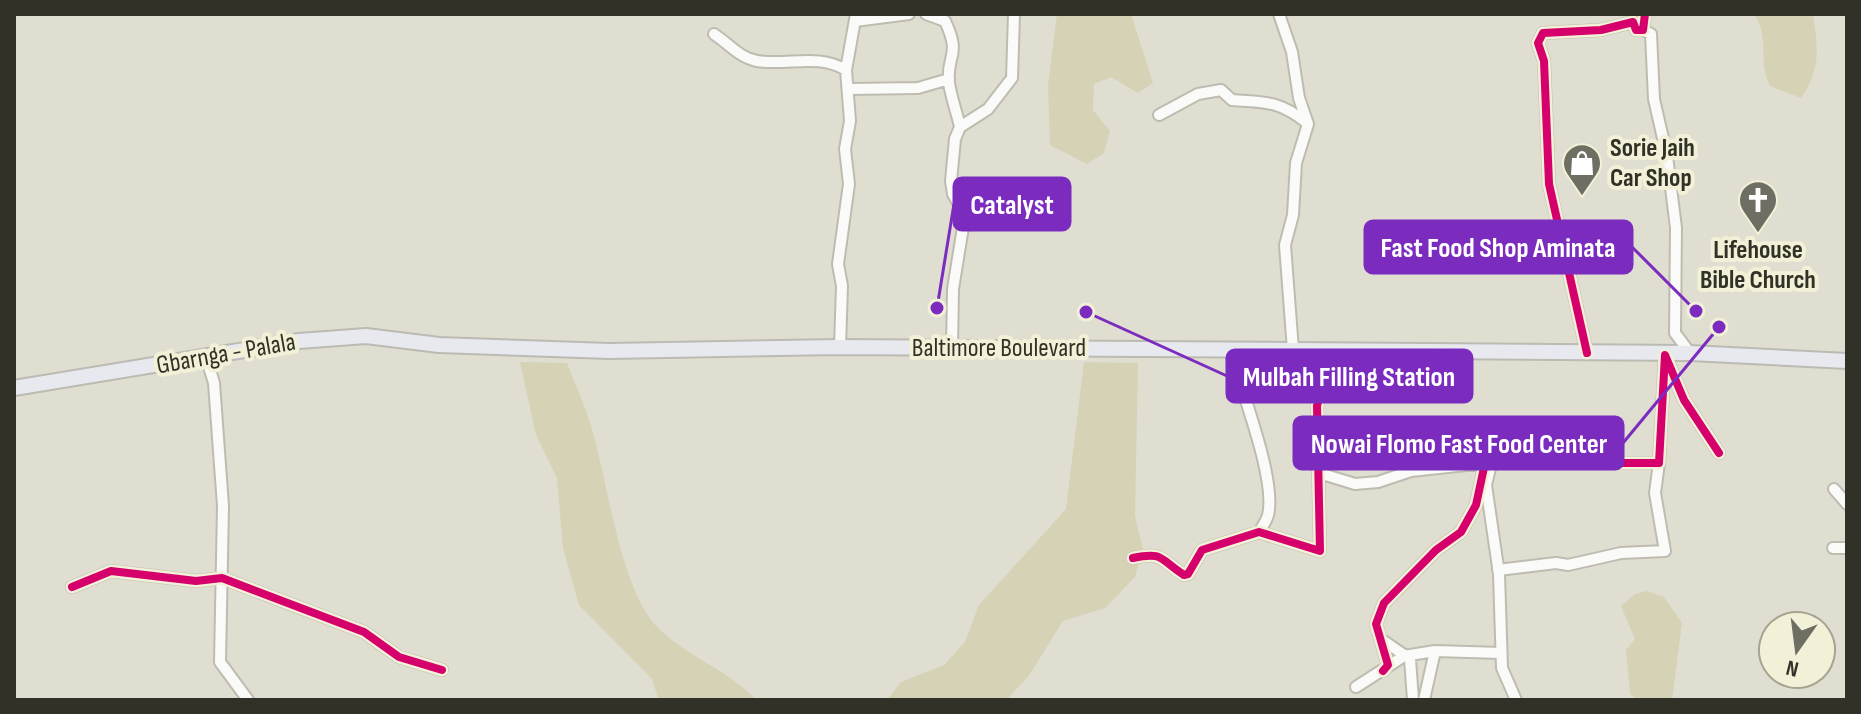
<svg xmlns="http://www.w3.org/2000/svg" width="1861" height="714" viewBox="0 0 1861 714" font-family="'Sofia Sans Condensed',sans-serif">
<rect width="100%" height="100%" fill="#dfded0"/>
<path fill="#d5d2b6" d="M1057,14H1131L1153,83L1138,93L1111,77L1094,84L1093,110L1110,131L1104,153L1087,164L1050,145L1048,85Z
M1754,14H1813C1818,48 1821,69 1801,98L1770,86C1757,60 1771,40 1754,14Z
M520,362L567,363C575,384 585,405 591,426C608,480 619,588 658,628C687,657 729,670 756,700H659L652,679L579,605L563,548L557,478L536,435Z
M1084,362L1138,363L1135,516L1143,549L1135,577L1105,608L1063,621L1028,677L1006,700H887L901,682L944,665L965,642L979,605L1066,509Z
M1647,591L1664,597L1682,623L1672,700H1639L1630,694L1626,650L1635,639L1621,606L1635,594Z"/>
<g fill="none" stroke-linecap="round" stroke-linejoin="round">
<g stroke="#bebcb1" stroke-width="14">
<path id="minor" d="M926,14L945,21C962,57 946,54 949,83C951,97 957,113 960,127
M1279,14L1292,52L1299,98L1308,124L1296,163L1293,215L1285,245L1293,350
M855,21L909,14
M1643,30L1651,34L1654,99L1667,156L1676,228L1675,333L1690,353
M714,34C729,44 740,58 757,61C788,66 818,53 846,70
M848,89L918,88L949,79
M1159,115L1198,94L1221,90L1232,100C1266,103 1278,100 1306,122
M840,347L842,286L838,264L849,184L845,149L850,121L846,70L856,14
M952,348L953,289L965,215L953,194L951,181L955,139L960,127L988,109L1012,78L1014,14
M1230,349C1240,388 1277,479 1268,515C1267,520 1262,527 1259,532
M1587,353L1549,184L1544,61L1538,43L1543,33L1601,30L1633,22L1636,30H1643L1645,14
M206,357L214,383L223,506L220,662L248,700
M1491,464L1486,485L1499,574L1502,668L1516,700
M1319,473L1355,484L1378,482L1411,471L1485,463
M1834,489L1847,504
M1833,548H1847
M1133,558C1164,551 1160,560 1184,575L1188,574L1202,550L1259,532L1320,551L1317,406L1326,367
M1498,570L1556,563L1568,565L1621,553L1665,551L1655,493L1659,463
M72,587L111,571L196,581L222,578L364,632L399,657L442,670
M1381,639L1410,659L1413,700
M1383,671L1388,665L1376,624L1384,603L1436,550L1461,532L1476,505L1485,463H1659L1665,355L1684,400L1719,453
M1356,687L1404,656L1435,651L1501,653
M1424,700L1435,651"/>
</g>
<g stroke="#bbbbb3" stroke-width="18">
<path id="highway" d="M14,388L299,341L366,336L439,345L609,351L840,347L1293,350L1690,353L1847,361"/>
</g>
<use href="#minor" stroke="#fafaf8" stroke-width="10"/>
<use href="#highway" stroke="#e8e8ef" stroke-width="14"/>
<g stroke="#f2f0d7" stroke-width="13">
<path id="cycleway" d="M1587,353L1549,184L1544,61L1538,43L1543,33L1601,30L1633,22L1636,30H1643L1645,14
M1133,558C1164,551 1160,560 1184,575L1188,574L1202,550L1259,532L1320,551L1317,406L1326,367
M72,587L111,571L196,581L222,578L364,632L399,657L442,670
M1383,671L1388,665L1376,624L1384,603L1436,550L1461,532L1476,505L1485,463H1659L1665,355L1684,400L1719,453"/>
</g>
<use href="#cycleway" stroke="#d6006c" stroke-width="8"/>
</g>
<defs>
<g id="shop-pin" transform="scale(2)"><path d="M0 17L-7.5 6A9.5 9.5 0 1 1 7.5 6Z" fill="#6e6e62" stroke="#f2f0d7"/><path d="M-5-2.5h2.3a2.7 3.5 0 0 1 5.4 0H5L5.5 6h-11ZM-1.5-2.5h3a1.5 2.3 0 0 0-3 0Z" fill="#fff"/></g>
<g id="church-pin" transform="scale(2)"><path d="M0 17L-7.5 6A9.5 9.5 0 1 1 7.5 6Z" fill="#6e6e62" stroke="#f2f0d7"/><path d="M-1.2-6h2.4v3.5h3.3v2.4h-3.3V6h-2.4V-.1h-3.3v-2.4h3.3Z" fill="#fff"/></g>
</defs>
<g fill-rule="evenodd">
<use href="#shop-pin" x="1582" y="163"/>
<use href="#church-pin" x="1758" y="200"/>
</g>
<g text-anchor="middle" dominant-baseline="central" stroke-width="8" stroke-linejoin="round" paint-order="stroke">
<g font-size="26" font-weight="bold" fill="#313127" stroke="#f2f0d7" text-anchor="start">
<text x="1610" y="148">Sorie Jaih<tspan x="1610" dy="30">Car Shop</tspan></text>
<text x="1758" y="250" text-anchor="middle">Lifehouse<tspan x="1758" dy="30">Bible Church</tspan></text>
</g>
<g font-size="26" fill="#313127" stroke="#f2f0d7">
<text x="999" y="348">Baltimore Boulevard</text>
<text transform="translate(226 354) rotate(-10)">Gbarnga - Palala</text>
</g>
</g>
<path fill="none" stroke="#7b2cbf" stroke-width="3" d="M937 308L954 204M1696 311L1632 247M1086 312L1227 376M1719 327L1623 443"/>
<g fill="#7b2cbf" stroke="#f2f0d7" stroke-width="3">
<circle cx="937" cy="308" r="8"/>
<circle cx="1696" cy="311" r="8"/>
<circle cx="1086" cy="312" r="8"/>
<circle cx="1719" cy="327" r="8"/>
</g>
<g fill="#7b2cbf" stroke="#7b2cbf" stroke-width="3">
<rect x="954" y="178" width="116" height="52" rx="8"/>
<rect x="1365" y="221" width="267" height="52" rx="8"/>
<rect x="1227" y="350" width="245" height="52" rx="8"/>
<rect x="1294" y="417" width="329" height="52" rx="8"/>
</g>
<g font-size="28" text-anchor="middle" font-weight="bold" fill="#fff">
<text x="1012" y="214">Catalyst</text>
<text x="1498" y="257">Fast Food Shop Aminata</text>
<text x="1349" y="386">Mulbah Filling Station</text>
<text x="1459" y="453">Nowai Flomo Fast Food Center</text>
</g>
<rect width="1861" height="714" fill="none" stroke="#313127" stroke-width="32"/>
<g transform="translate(1797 650) rotate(194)"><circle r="38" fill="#f2f0d7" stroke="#a5a491" stroke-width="2"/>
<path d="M0-6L14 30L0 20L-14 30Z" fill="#6e6e62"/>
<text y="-12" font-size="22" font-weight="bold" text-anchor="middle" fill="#313127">N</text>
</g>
</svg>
